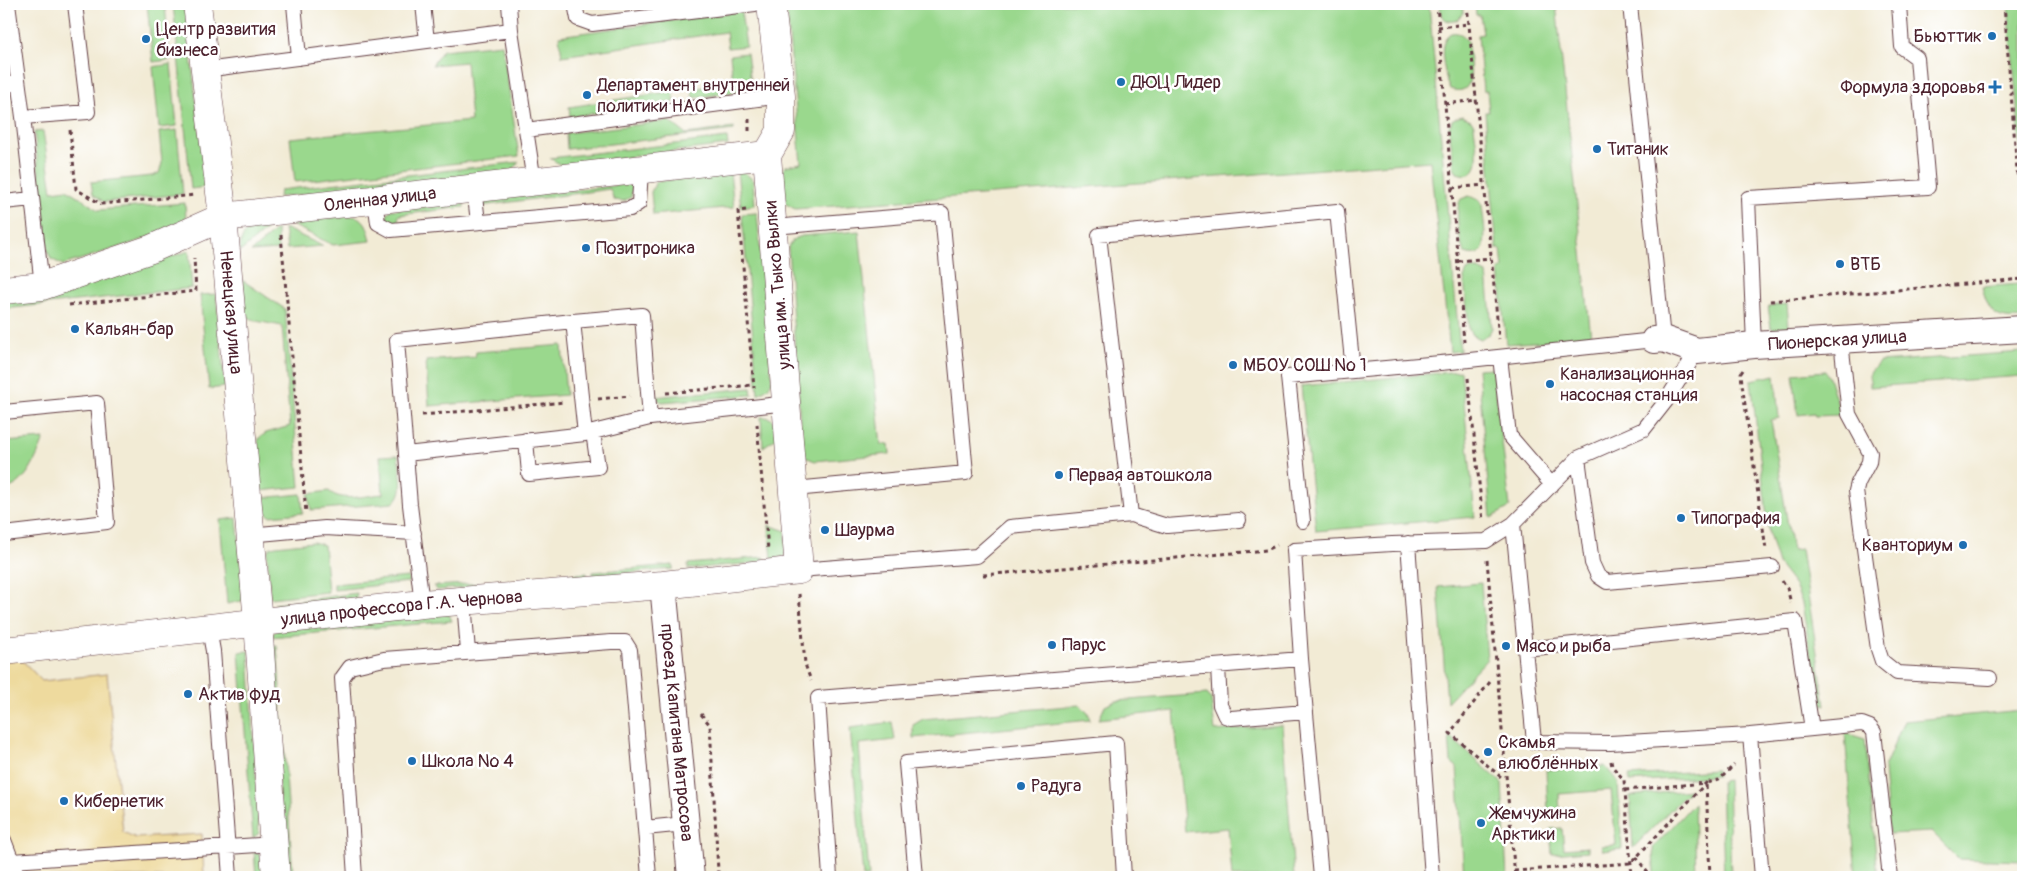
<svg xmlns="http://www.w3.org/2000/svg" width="2027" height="881" viewBox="0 0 2027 881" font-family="Pangolin,sans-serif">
<rect width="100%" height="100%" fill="#fff"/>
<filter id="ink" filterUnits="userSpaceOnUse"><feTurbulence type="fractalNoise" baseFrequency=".02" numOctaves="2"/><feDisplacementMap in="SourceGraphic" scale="10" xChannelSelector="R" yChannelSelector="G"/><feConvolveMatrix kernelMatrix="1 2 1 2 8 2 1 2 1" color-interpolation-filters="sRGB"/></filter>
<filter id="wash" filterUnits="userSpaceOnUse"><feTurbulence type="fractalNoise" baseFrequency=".0096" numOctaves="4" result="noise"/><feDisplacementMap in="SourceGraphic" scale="20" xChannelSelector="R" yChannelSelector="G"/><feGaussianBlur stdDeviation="1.12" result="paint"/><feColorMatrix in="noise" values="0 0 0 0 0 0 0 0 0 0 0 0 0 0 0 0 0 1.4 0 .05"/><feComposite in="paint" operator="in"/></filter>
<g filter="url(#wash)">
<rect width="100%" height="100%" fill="#f2ebd5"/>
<path fill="#9ad88d" stroke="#727c5c" d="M147,4H165L170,60L153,62Z
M173,4H185L206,187L191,189Z
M786,4H1429L1460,351L1450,352L1430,161L795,209L786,204L780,196L782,171L786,166L801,163Z
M1440,4H1463V14L1457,20C1444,25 1441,15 1440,4Z
M1475,4H1556L1591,338L1506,344L1499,270L1503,269L1501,249H1497L1485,112H1489L1487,91H1483L1478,35L1483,34L1480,15H1476Z
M2008,4H2023V176Z
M741,11L746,46L728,48L726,32L562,56L559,36Z
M1451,33C1458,32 1464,34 1467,41C1469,57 1480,99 1450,89L1447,83C1445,69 1436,41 1451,33Z
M502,44L519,156L295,182L290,138L471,121L466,62L432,65L443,50Z
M747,53L752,90L693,98L692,89L733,82L730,55Z
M171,64L177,126L159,128L153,67Z
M673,91L675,102L570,117L569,107Z
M1462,116L1471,120L1474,125C1475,141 1487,183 1457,173L1454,167L1449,127L1453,119Z
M669,121L686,134L734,128V130L567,149L566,133Z
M177,130L183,194L104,202L93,194L91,182L152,176L159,173L162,163L159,132Z
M43,131L52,191L67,189L98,210L185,203L186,219L142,240L63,265L51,259L48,252L34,132Z
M727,138L728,145L561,165L550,158Z
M519,162L511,172L279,197L280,190Z
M737,171L744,172L753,180L755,205L741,207Z
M730,172L734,207L653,215L651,192L656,182Z
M630,184L633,187L631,197L624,201L614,200L610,189L481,206L480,200Z
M1469,196L1479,200L1482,205C1483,221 1494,263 1465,253C1459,244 1454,208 1461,199Z
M464,202V207L399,215L398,221L393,224L387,220V216L390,210Z
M757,213L772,381L768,388L758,394L742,214Z
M352,216C366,217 368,228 371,241L333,245L284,221Z
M275,222L240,252C240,227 254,226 275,222Z
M284,228L323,246L287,249Z
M277,229L278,250L251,252Z
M859,231L881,445L889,444L890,454L815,461L805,457L802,452L788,247L794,239L802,236Z
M189,251L192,288L4,309V299L67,289Z
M1471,269H1478L1487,273L1492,328L1489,334L1481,339L1472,335L1469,330L1464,278L1467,271Z
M242,280L285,309L300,487L260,491L257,448L259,438L266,433L290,426L282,326L256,321L246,316Z
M2019,284L2023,318C1994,321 1989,312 1982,287Z
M216,294L225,387L209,389L200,295Z
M1787,304L1789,327L1775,330L1771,327L1768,306Z
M562,345L566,395L429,406L426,361L475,357L476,352Z
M2023,352V376L1870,387V373L1879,362Z
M1493,368L1510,507L1491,518L1478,369Z
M1461,371L1475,517L1316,531L1301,386Z
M1825,371L1830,380L1841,415L1815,416L1814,413L1798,415L1793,374Z
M1775,375L1779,418L1771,420L1792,550L1801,549L1825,705L1818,703L1802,603L1795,586L1778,564L1769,534L1751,380Z
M751,388L752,395L662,402L654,397Z
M761,417C775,416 777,425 778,437L763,447Z
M44,439C37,456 26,487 4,489V442Z
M398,455C400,471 407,493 393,503L311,510L308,494L329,491C341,503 368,495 383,494L380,456Z
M301,494L303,513L270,516L262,510L261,498Z
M237,518L244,595L242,601L227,604L220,520Z
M769,525L786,531V554L783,557L772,560Z
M313,542L324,545L328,592L270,598L267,552L271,547L276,546Z
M764,557L765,562L688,569V564Z
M673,565V569L593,576V572Z
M587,573V577L532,582V578Z
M408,577L409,582L334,590V584Z
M485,583V586L437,590L434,586Z
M1481,583L1487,659L1447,702L1438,587Z
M357,593L356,600L281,608L274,604Z
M449,614L452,621L271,637L276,630Z
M277,645L293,877H285L270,670L276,669L275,649H270V646Z
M249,651L259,833L253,838L239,652Z
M1207,694L1211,699L1215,731L1282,725L1294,877H1232L1228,828L1185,832L1174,711L1099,719L1105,706L1116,701Z
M1079,705L1088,713L1090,720L913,738V725L923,719Z
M2023,710V861L1959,859L1932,832L1889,834L1884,768L1904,721Z
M892,722L895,740L859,744L869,877H863L850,728Z
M1845,733L1865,739L1878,877H1856Z
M1449,736L1502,783L1507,877H1464L1457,767L1451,762Z
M1605,766L1618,782L1622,849L1603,851L1601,846L1616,845L1611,790L1559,794L1560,813L1548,814L1546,770Z
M1716,770L1717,776L1629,782V776Z
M1728,780L1731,877H1724L1721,781Z
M1690,790L1633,848L1630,796Z
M1694,803L1696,877H1656L1654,875L1653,848Z
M1562,828L1564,849L1588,847V851L1552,854L1550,829Z
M254,852L261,854L265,877H256Z"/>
<path fill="#eeda9e" stroke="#9c7c64" d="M19,657L42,681L107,674L123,832L136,838L202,834L204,877H4V659Z"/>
</g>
<g filter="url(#ink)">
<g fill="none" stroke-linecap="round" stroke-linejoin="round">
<g stroke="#633e44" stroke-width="16">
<path id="service" d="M8,4L23,117
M294,4L299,58
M423,4L427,41
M509,4L511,30L534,182
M575,4L578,19L592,24L755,4
M1630,4L1663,339
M205,70L511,30
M4,85L18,83
M526,130L781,96
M474,188L478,222
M375,200L378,223L391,230L630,209L639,203L641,170
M4,202L32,199
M773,227L942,213L966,473L794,489
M42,286L23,117L88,112L75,4
M573,321L642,315L650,418
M1841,341L1849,414L1870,453L1869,462L1858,483L1856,491L1878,649L1882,661L1897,673L1990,678
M1754,345L1748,198L1928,187L1917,58L1902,47L1899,4
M1500,357L1509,435L1552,485
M4,412L97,403L107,522L4,534
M526,440L529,474L598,467L593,432
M406,454L585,434L650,418L788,403
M1578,458L1592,563L1598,576L1607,582L1772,567
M1239,520L1167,526L1131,515L1099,235L1337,211L1353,371
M1303,521L1288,377L1451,362L1654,340
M1513,524L1534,742L1610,743L1750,735L1762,877
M249,535L325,528L414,533
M1408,543L1432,877
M799,570L977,556L1010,527L1131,515
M464,601L468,652
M422,604L410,505L397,340L573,321L585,434
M209,629L213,651L230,877
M1525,649L1795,621L1812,729L1750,735
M1218,666L1220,705L1225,716L1231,718L1306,712
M1812,729L1862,724L1870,727L1874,732L1890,877
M645,828L685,824
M4,840L18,877
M12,861L274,844
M355,877L342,678L350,667L384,659L611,642H625L630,650L649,877
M830,877L818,698L1301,659
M916,877L906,763L1116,743L1124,877
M1321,877L1301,659L1294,550L1392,544L1486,541L1513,524L1578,458L1644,429L1666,401L1697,351"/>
</g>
<g stroke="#633e44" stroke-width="28">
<g id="minor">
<path id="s1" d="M1654,340L1663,339L1697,351L1754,345L2023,329"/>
<path id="s2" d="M663,585L691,877"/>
</g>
</g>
<g stroke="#633e44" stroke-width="29">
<g id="tertiary">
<path id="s3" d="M197,4L223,217L258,622L276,877"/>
<path id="s4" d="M4,290L42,286L151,249L223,217L767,155"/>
<path id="s5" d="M4,651L422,604L663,585L799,570L767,155L781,131V96L771,4"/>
</g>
</g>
<path stroke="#633e44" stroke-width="3" stroke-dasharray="4 4" stroke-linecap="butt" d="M1437,4L1464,342
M1467,4L1499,339
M2004,4L2023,247
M1438,27L1469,24
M1445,104L1476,100
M749,119V131
M70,130L76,189L101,204L196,195
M1452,188L1484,185
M746,210L738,211L754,388
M281,235L306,513
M1458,261L1491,258
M1770,301L2023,279
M69,305L196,291L194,258
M1743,370L1741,373L1742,384L1766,549
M1468,378L1483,521
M666,393L753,385
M598,399L630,396
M422,415L565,402
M757,424L768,550
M1487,560L1515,877
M983,575L1267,550L1277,545
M1782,581L1787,588L1791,603
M799,594L805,664L811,681
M1490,682L1450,733L1501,777
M701,714L710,725L718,871L716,874
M1504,745L1516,744
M1611,761L1612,766L1624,780L1632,877
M1636,857L1651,877
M1514,871L1631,863L1706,783L1625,790
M1710,877L1706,783L1719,780L1734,765"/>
<use href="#service" stroke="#fff" stroke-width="14"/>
<use href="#minor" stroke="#fff" stroke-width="26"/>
<use href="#tertiary" stroke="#fff" stroke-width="28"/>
</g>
</g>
<g fill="#1f6fb2" stroke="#fff" stroke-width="2">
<circle cx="1992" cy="36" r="5"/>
<circle cx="146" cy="39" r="5"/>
<circle cx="1121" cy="82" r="5"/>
<path d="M1992.5 79.5h5v5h5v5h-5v5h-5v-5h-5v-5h5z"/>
<circle cx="587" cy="95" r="5"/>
<circle cx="1597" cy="149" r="5"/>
<circle cx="586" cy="248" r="5"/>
<circle cx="1840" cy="264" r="5"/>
<circle cx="75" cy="329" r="5"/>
<circle cx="1233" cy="365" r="5"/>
<circle cx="1550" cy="384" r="5"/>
<circle cx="1059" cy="475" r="5"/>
<circle cx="1681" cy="518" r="5"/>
<circle cx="825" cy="530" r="5"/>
<circle cx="1963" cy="545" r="5"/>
<circle cx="1052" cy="645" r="5"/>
<circle cx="1506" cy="646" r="5"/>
<circle cx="188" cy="694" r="5"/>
<circle cx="1488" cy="752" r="5"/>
<circle cx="412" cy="761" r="5"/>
<circle cx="1021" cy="786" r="5"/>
<circle cx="64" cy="801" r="5"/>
<circle cx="1481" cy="823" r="5"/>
</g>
<g text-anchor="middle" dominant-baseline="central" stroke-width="5" stroke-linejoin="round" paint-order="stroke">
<g font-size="18" fill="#4a1f2b" stroke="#fff" text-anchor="start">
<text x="156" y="29">Центр развития<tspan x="156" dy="21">бизнеса</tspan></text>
<text x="1982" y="36" text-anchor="end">Бьюттик</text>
<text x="1131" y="82">ДЮЦ Лидер</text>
<text x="597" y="85">Департамент внутренней<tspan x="597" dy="21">политики НАО</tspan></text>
<text x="1985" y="87" text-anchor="end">Формула здоровья</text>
<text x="1607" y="149">Титаник</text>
<text x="596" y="248">Позитроника</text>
<text x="1850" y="264">ВТБ</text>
<text x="85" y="329">Кальян-бар</text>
<text x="1243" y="365">МБОУ СОШ № 1</text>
<text x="1560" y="374">Канализационная<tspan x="1560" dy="21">насосная станция</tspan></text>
<text x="1069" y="475">Первая автошкола</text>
<text x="1691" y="518">Типография</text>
<text x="835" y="530">Шаурма</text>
<text x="1953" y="545" text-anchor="end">Кванториум</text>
<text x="1062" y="645">Парус</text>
<text x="1516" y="646">Мясо и рыба</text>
<text x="198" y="694">Актив фуд</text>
<text x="1498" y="742">Скамья<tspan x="1498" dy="21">влюблённых</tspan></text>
<text x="422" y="761">Школа № 4</text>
<text x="1031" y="786">Радуга</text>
<text x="74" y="801">Кибернетик</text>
<text x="1491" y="813">Жемчужина<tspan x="1491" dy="21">Арктики</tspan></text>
</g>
<g font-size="18" fill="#4a1f2b" stroke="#fff">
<text stroke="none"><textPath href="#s4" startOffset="390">Оленная улица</textPath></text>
<text transform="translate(778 285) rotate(-95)">улица им. Тыко Вылки</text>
<text stroke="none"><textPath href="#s3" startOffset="310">Ненецкая улица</textPath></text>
<text stroke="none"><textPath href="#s1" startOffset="186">Пионерская улица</textPath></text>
<text stroke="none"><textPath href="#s5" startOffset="400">улица профессора Г.А. Чернова</textPath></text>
<text stroke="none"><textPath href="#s2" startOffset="148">проезд Капитана Матросова</textPath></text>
</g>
</g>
<rect width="2027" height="881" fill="none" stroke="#fff" stroke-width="20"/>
</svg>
